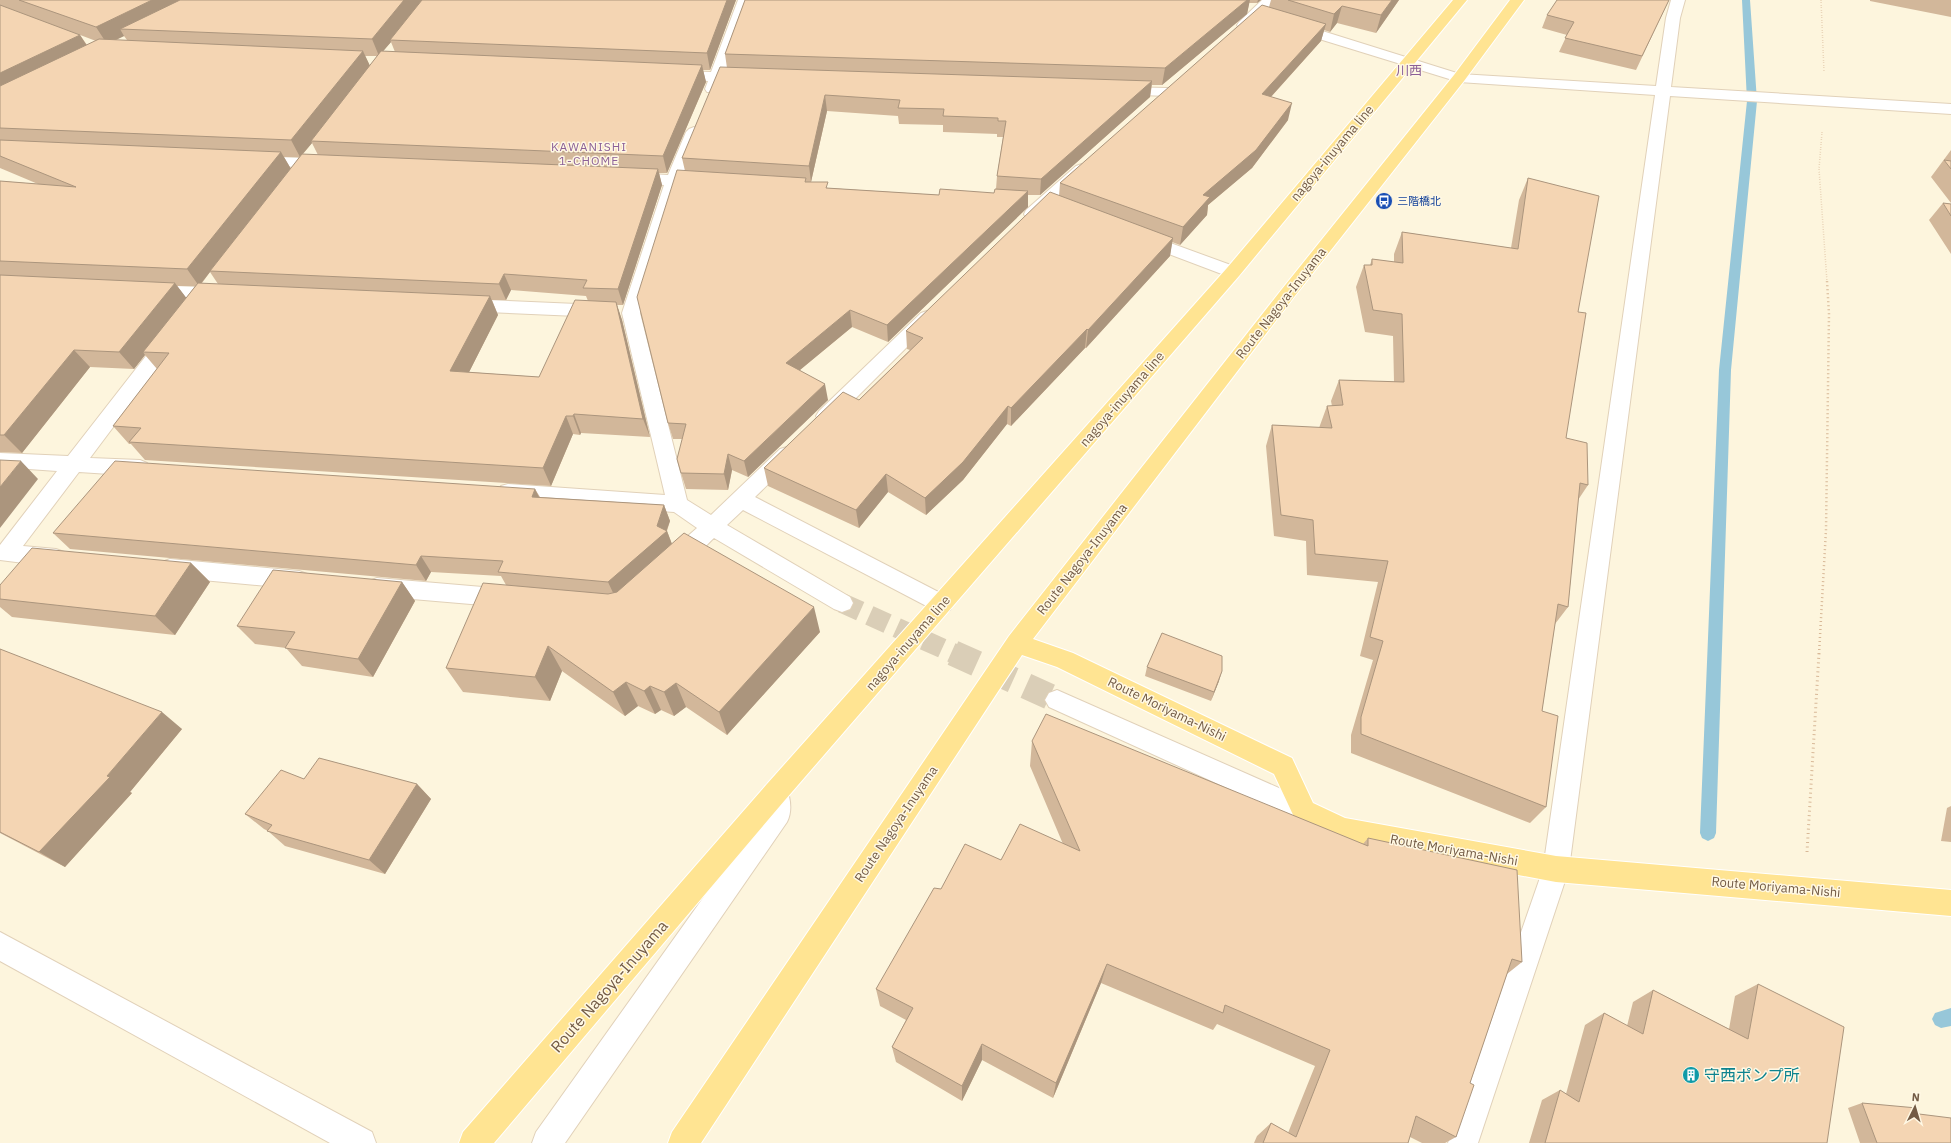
<svg xmlns="http://www.w3.org/2000/svg" width="1951" height="1143" viewBox="0 0 1951 1143" font-family="'IBM Plex Sans','Noto Sans JP',sans-serif">
<rect width="100%" height="100%" fill="#fdf5dd"/>
<g fill="none" stroke-linecap="round" stroke-linejoin="round">
<path fill="#97c7d9" fill-rule="evenodd" d="M1742,0H1750L1757,101L1731,370L1716,833L1714,838L1708,841L1702,838L1700,833L1719,370L1747,101Z
M1951,1008V1026L1941,1028L1935,1025L1932,1019L1935,1013Z"/>
<path stroke="#daceb7" stroke-width="20" stroke-dasharray="20 10" stroke-linecap="butt" d="M842,603L955,654"/>
<path stroke="#daceb7" stroke-width="26" stroke-dasharray="26 14" stroke-linecap="butt" d="M953,653L1057,700"/>
<g stroke="#e1d1b9" stroke-width="2">
<path id="minor" d="M738,0H752L725,73L751,75L753,78L751,81H722L717,92H707L705,89L708,81L669,78L667,75L669,72L674,71L711,72Z
M1262,0H1277L1249,28H1239L1237,25L1239,22Z
M1671,0H1685L1680,18L1671,87L1951,104V114L1670,96L1569,869L1478,1143H1448L1543,869L1655,95L1459,82L1290,30L1288,27L1290,24H1300L1460,74L1656,86L1666,18Z
M1122,87L1167,88L1172,89L1174,92L1172,95L1167,96L1117,94L1115,91L1117,88Z
M694,127L699,129L702,132L684,176L710,179L712,182L710,185L704,187L680,186L640,313L687,500L711,515L780,449L787,447L794,449L797,454L794,459L755,497L950,598L953,604L950,610L942,613L934,610L743,510L727,525L850,597L853,603L850,609L842,612L834,609L714,538C701,550 684,573 666,567L663,561L666,555L697,528L674,512L508,500L501,498L498,492L501,486L508,484L665,495L622,313L664,185L624,181L622,178L624,175L630,173L668,175L686,132L689,129Z
M256,156L324,159L330,161L332,164L330,167L324,169L250,164L248,161L250,158Z
M1082,164L1088,166L1090,169L1088,172L1038,218L1032,219L1026,218L1024,214L1026,210L1076,166Z
M1143,233L1239,268L1242,272L1239,276L1233,278L1227,276L1137,242L1135,238L1137,234Z
M153,285L221,288L227,290L230,294L227,298L221,300L147,295L144,291L147,287Z
M465,299L600,305L606,307L609,311L606,315L600,317L465,311L459,309L456,305L459,301Z
M927,311L933,313L936,317L933,321L833,421L826,423L819,421L816,416L819,411L921,313Z
M170,332L177,334L179,338L177,342L90,458L140,460L147,463L150,468L147,473L140,476L79,472L23,546L56,549L64,552L67,558L64,564L56,567L0,560V545L57,471L0,467V453L68,456L163,334Z
M170,559L299,571L307,574L310,580L307,586L299,589L170,577L162,574L159,568L162,562Z
M377,578L506,589L514,592L517,598L514,604L506,607L377,596L369,593L366,587L369,581Z
M1057,690L1313,803L1317,811L1313,819L1304,823L1295,819L1049,707L1045,700L1049,693Z
M776,780L785,784C790,796 793,810 787,822L565,1143H532L536,1132L765,811L763,792L767,784Z
M0,932L372,1132L376,1143H330L0,961Z"/>
</g>
<g stroke="#fff" stroke-width="2">
<path id="major" d="M1453,0H1467L1239,276L785,800L494,1143H459L463,1132L767,784L1227,268Z
M1510,0H1524L1464,81L1294,297L1033,639L1073,653L1292,758L1313,803L1345,818L1556,856L1951,890V916L1556,882L1342,842L1295,819L1274,774L1057,667L1022,655L701,1143H668L672,1132L1009,636L1282,289L1454,75Z"/>
</g>
<path stroke="#d8b897" stroke-width="1.5" stroke-dasharray="0.5 2" stroke-linecap="butt" d="M1821,0L1824,72
M1822,132L1819,169L1827,282"/>
<path stroke="#d8b897" stroke-width="2.5" stroke-dasharray="1 3" stroke-linecap="butt" d="M1819,654L1826,530L1829,314L1827,281"/>
<path stroke="#d8b897" stroke-width="3" stroke-dasharray="1 3.5" stroke-linecap="butt" d="M1807,852L1819,653"/>
<use href="#minor" fill="#fff" fill-rule="evenodd"/>
<use href="#major" fill="#ffe492" fill-rule="evenodd"/>
</g>
<path fill="#d2b79a" fill-rule="evenodd" d="M0,0H736L710,70H703L706,82L667,173H659L662,185L623,305H617L622,320L650,437L581,433L580,435L573,434L551,486L145,460L131,444H129L113,426L157,369L145,355L134,369L90,367L22,453L0,452V181L38,184L0,168ZM67,30L96,41L87,45L80,35ZM124,36L127,40H116ZM391,42L395,52L383,51ZM365,56H377L370,66ZM312,143L318,155L303,154ZM284,157H299L291,169ZM210,272L218,284L202,283ZM177,286H195L186,298ZM511,290L586,296L588,301L539,377L469,372L498,315L492,300H506Z
M745,0H1261L1257,3H1249L1247,14L1162,85H1152L1150,97L1040,195H1028V207L888,342L852,327L800,370L828,400L748,477L732,470L728,490L686,489L681,473L682,439H673L668,423L685,171L682,158L727,68L725,54ZM827,111L898,116L899,124L943,125V132L997,134V137H1003L997,176L996,189L994,193L939,195L828,188L811,182Z
M1271,0H1399L1376,33L1337,23L1330,32L1324,30L1321,41L1271,97L1288,120L1252,168L1208,205L1207,215L1180,245L1172,242L1170,256L1086,348H1085L1011,426L1007,424L963,480L926,515L888,492L859,528L768,486L764,468L859,400L910,350L907,349L906,331L1059,196L1060,183L1269,7Z
M1669,0L1636,70L1559,52L1567,35L1542,28L1547,15Z
M1870,0H1951V17L1870,1Z
M1951,150V203L1931,177Z
M1528,178L1578,312L1566,438L1588,485L1578,500L1568,607L1555,624L1542,711L1546,807L1530,823L1351,753V735L1373,660L1360,656L1378,582L1307,575L1306,541L1274,536L1266,446L1272,425L1319,428L1327,406H1332L1331,401L1339,380L1394,382L1393,336L1365,332L1356,287L1364,265H1370L1372,259L1394,262V254L1402,232L1511,248L1519,200Z
M1943,203L1951,204V254L1929,220Z
M535,489L540,497L664,505L670,521L667,531L672,544L820,632L727,735L686,707L674,716L661,710L655,714L638,706L625,716L562,671L550,701L463,692L446,668L506,585L501,576L431,572L426,581L70,549L53,533Z
M191,563L210,582L175,635L12,617L0,607V585Z
M402,582L415,601L373,677L302,666L286,648L255,644L237,626Z
M0,649L182,729L130,792L132,793L65,867L0,833Z
M1147,667L1219,681L1211,701L1145,676Z
M1032,741L1363,844L1368,838L1522,962L1507,974L1470,1083L1456,1137L1445,1143H1422L1410,1137L1408,1143H1254L1257,1136L1271,1123L1288,1133L1315,1066L1217,1024L1213,1030L1101,983L1053,1098L982,1060L962,1101L896,1062L892,1047L906,1020L880,1006L876,989L941,889L1001,860L1063,844L1030,766Z
M304,779L417,784L431,799L385,874L285,846L268,831L264,829L245,814Z
M1951,806V842L1941,841L1947,808Z
M1758,984L1827,1143H1529L1542,1100L1560,1090L1566,1094L1585,1025L1604,1013L1627,1026L1633,1002L1653,990L1729,1029L1735,996Z
M1862,1103L1919,1114L1951,1143H1860L1848,1108Z"/>
<path fill="#ab957d" d="M152,0H196L120,29L124,36L107,44L96,27Z
M404,0H424L390,40L391,42L379,56L372,39Z
M727,0H736L710,70L707,53Z
M1247,0H1250L1247,14L1162,85L1165,68Z
M1258,0H1261L1257,3Z
M1392,0H1399L1376,33L1381,15Z
M1342,6L1337,23L1330,32L1334,14Z
M1326,24L1321,41L1258,111L1262,94Z
M80,35L91,52L0,97V73Z
M363,51L371,68L311,141L312,143L300,157L291,140Z
M702,65L706,82L667,173L663,156Z
M1152,81L1150,97L1040,195L1041,179Z
M825,95L827,111L811,182L809,166Z
M1292,103L1288,120L1252,168L1208,205L1207,215L1180,245L1183,227L1203,195Z
M281,152L291,169L210,271V272L199,286L187,269Z
M658,169L662,185L623,305L618,289Z
M1028,191V207L888,342L887,325Z
M1173,238L1170,256L1086,348L1088,330Z
M504,274L511,290L506,300L499,284Z
M175,283L188,300L143,352L145,355L134,369L119,352Z
M490,296L498,315L460,390L450,371Z
M616,302L622,320L650,437L643,419Z
M850,310L852,327L789,379L786,363Z
M1087,329L1085,348L1011,426V408Z
M74,350L90,367L22,453L4,435Z
M825,384L828,400L748,477L744,461Z
M1008,406L1007,424L963,480L926,515L925,498Z
M574,414L581,433L580,435L573,416Z
M566,416L573,434L551,486L543,468Z
M728,454L732,470L728,490L724,474Z
M21,461L38,479L0,528V487Z
M886,474L888,492L859,528L856,510Z
M535,489L543,505L532,497Z
M664,505L670,521L666,532L667,531L673,547L615,597L608,582L657,526Z
M421,556L431,572L426,581L416,565Z
M191,563L210,582L175,635L155,616Z
M402,582L415,601L373,677L358,659Z
M814,607L820,632L727,735L719,712Z
M548,646L562,671L550,701L535,677Z
M1222,671L1219,681L1211,701L1214,692Z
M626,682L638,706L625,716L613,692Z
M676,683L686,707L674,716L664,692Z
M650,686L661,710L655,714L644,691Z
M162,712L182,729L130,792L132,793L65,867L39,852L107,776Z
M417,784L431,799L385,874L369,860Z
M1107,964L1101,983L1053,1098L1056,1083Z
M982,1044V1060L962,1101V1086Z"/>
<path fill="#f4d5b3" stroke="#ab957d" d="M19,0H152L96,27Z
M180,0H404L372,39L120,29Z
M422,0H727L707,53L390,40Z
M745,0H1247L1165,68L725,54Z
M1288,0H1392L1381,15L1342,6L1334,14Z
M1557,0H1669L1642,56L1565,38L1574,22L1547,15Z
M0,5L80,35L0,73Z
M1262,5L1326,24L1262,94L1292,103L1256,150L1203,195L1210,197L1183,227L1060,183Z
M99,39L363,51L291,140L0,128V86Z
M381,51L702,65L663,156L311,141Z
M720,67L1152,81L1041,179L997,176L1006,121H998V118L943,116L944,109L898,108L900,100L825,95L809,166L682,158Z
M0,140L281,152L187,269L0,261V181L76,187L0,156Z
M302,154L658,169L618,289L583,288L587,280L504,274L499,284L210,271Z
M1944,160L1951,161V169Z
M677,170L806,178L805,182H828L826,188L939,195L940,189L994,193L995,189L1028,191L887,325L850,310L786,363L825,384L744,461L728,454L724,474L681,473L677,459L686,424L668,423L637,297Z
M1528,178L1599,196L1578,312L1586,313L1566,438L1587,443L1588,485L1580,483L1568,607L1558,604L1542,711L1558,716L1546,807L1361,734V717L1383,641L1370,637L1388,561L1315,554L1313,520L1281,515L1272,425L1332,428L1327,406L1343,405L1339,380L1404,382L1402,314L1373,310L1364,265H1372V259L1403,263L1402,232L1518,249Z
M1050,192L1173,238L1088,330L1087,329L1011,408L1008,406L963,462L925,498L886,474L856,510L764,468L843,392L859,400L923,338L906,331Z
M1943,203L1951,204V216Z
M0,275L175,283L119,352L74,350L4,435H0Z
M198,283L490,296L450,371L539,377L575,300L616,302L643,419L574,414L573,416H566L543,468L129,442L141,428L113,426L169,353L143,352Z
M0,460L21,461L0,487Z
M115,461L535,489L532,497L664,505L657,526L667,531L608,582L498,572L503,561L421,556L416,565L53,533Z
M684,533L814,607L719,712L676,683L664,692L650,686L644,691L626,682L613,692L548,646L535,677L446,668L483,583L608,594L617,592Z
M32,548L191,563L155,616L0,599V585Z
M273,570L402,582L358,659L285,648L295,632L237,626Z
M1162,633L1222,656V671L1214,692L1147,667Z
M0,649L162,712L107,776L110,777L39,852L0,832Z
M1046,714L1368,846V838L1517,870L1522,962L1512,959L1470,1083L1474,1085L1456,1137L1416,1116L1408,1143H1263L1271,1123L1296,1137L1330,1050L1225,1005L1223,1013L1107,964L1056,1083L982,1044L962,1086L892,1047L913,1008L876,989L934,888L941,889L965,844L1001,860L1020,824L1080,851L1032,741Z
M319,758L417,784L369,860L267,831L272,825L245,814L281,770L304,779Z
M1758,984L1844,1027L1827,1143H1545L1560,1090L1579,1102L1604,1013L1643,1034L1653,990L1748,1039Z
M1862,1103L1917,1108L1919,1114L1951,1118V1143H1877Z"/>
<defs>
<g id="bus-disc" transform="scale(0.9)"><circle r="9.5" fill="#1a4fb4" stroke="#fff8e4"/><path d="M-5-6H5V4H4V6H2V4H-2V6H-4V4H-5ZM-3.5-4V0h7V-4ZM-3.5 1.2v1.5H-2V1.2ZM2 1.2v1.5H3.5V1.2Z" fill="#fff"/></g>
<g id="building-disc" transform="scale(0.9)"><circle r="9.5" fill="#0f9aa8" stroke="#fff8e4"/><path d="M-4-6H4V6H1V3H-1V6H-4ZM-2.5-4.3h1.7v1.8h-1.7ZM.8-4.3h1.7v1.8H.8ZM-2.5-1h1.7V.8h-1.7ZM.8-1h1.7V.8H.8Z" fill="#fff"/></g>
</defs>
<g fill-rule="evenodd">
<use href="#bus-disc" x="1384" y="201"/>
<use href="#building-disc" x="1691" y="1075"/>
</g>
<g text-anchor="middle" dominant-baseline="central" stroke-width="3" stroke-linejoin="round" paint-order="stroke">
<g font-size="11" fill="#164399" stroke="#fff8e4" text-anchor="start">
<text x="1397" y="201">三階橋北</text>
</g>
<g font-size="12" letter-spacing="1" fill="#8c6097" stroke="#fff8e4">
<text x="589" y="146">KAWANISHI<tspan x="589" dy="14">1-CHOME</tspan></text>
</g>
<g font-size="13" fill="#8c6097" stroke="#fff8e4">
<text x="1409" y="70">川西</text>
</g>
<g font-size="13" fill="#735b45" stroke="#fff8e4">
<text transform="translate(1332 153) rotate(-50)">nagoya-inuyama line</text>
<text transform="translate(1281 303) rotate(-52)">Route Nagoya-Inuyama</text>
<text transform="translate(1122 399) rotate(-49)">nagoya-inuyama line</text>
<text transform="translate(1082 559) rotate(-52)">Route Nagoya-Inuyama</text>
<text transform="translate(908 643) rotate(-49)">nagoya-inuyama line</text>
<text transform="translate(1167 709) rotate(26)">Route Moriyama-Nishi</text>
<text transform="translate(896 824) rotate(-56)">Route Nagoya-Inuyama</text>
<text transform="translate(1454 850) rotate(10)">Route Moriyama-Nishi</text>
<text transform="translate(1776 887) rotate(5)">Route Moriyama-Nishi</text>
</g>
<g font-size="16" fill="#735b45" stroke="#fff8e4">
<text transform="translate(609 986) rotate(-49)">Route Nagoya-Inuyama</text>
</g>
<g font-size="16" fill="#0d838f" stroke="#fff8e4" text-anchor="start">
<text x="1704" y="1075">守西ポンプ所</text>
</g>
</g>
<g transform="translate(1915 1107) rotate(5)" stroke="#fff8e4" stroke-width="3" paint-order="stroke">
<path d="M0-3L7 15L0 10L-7 15Z" fill="#735b45"/>
<text y="-6" font-size="11" font-weight="bold" text-anchor="middle" fill="#735b45">N</text>
</g>
</svg>
